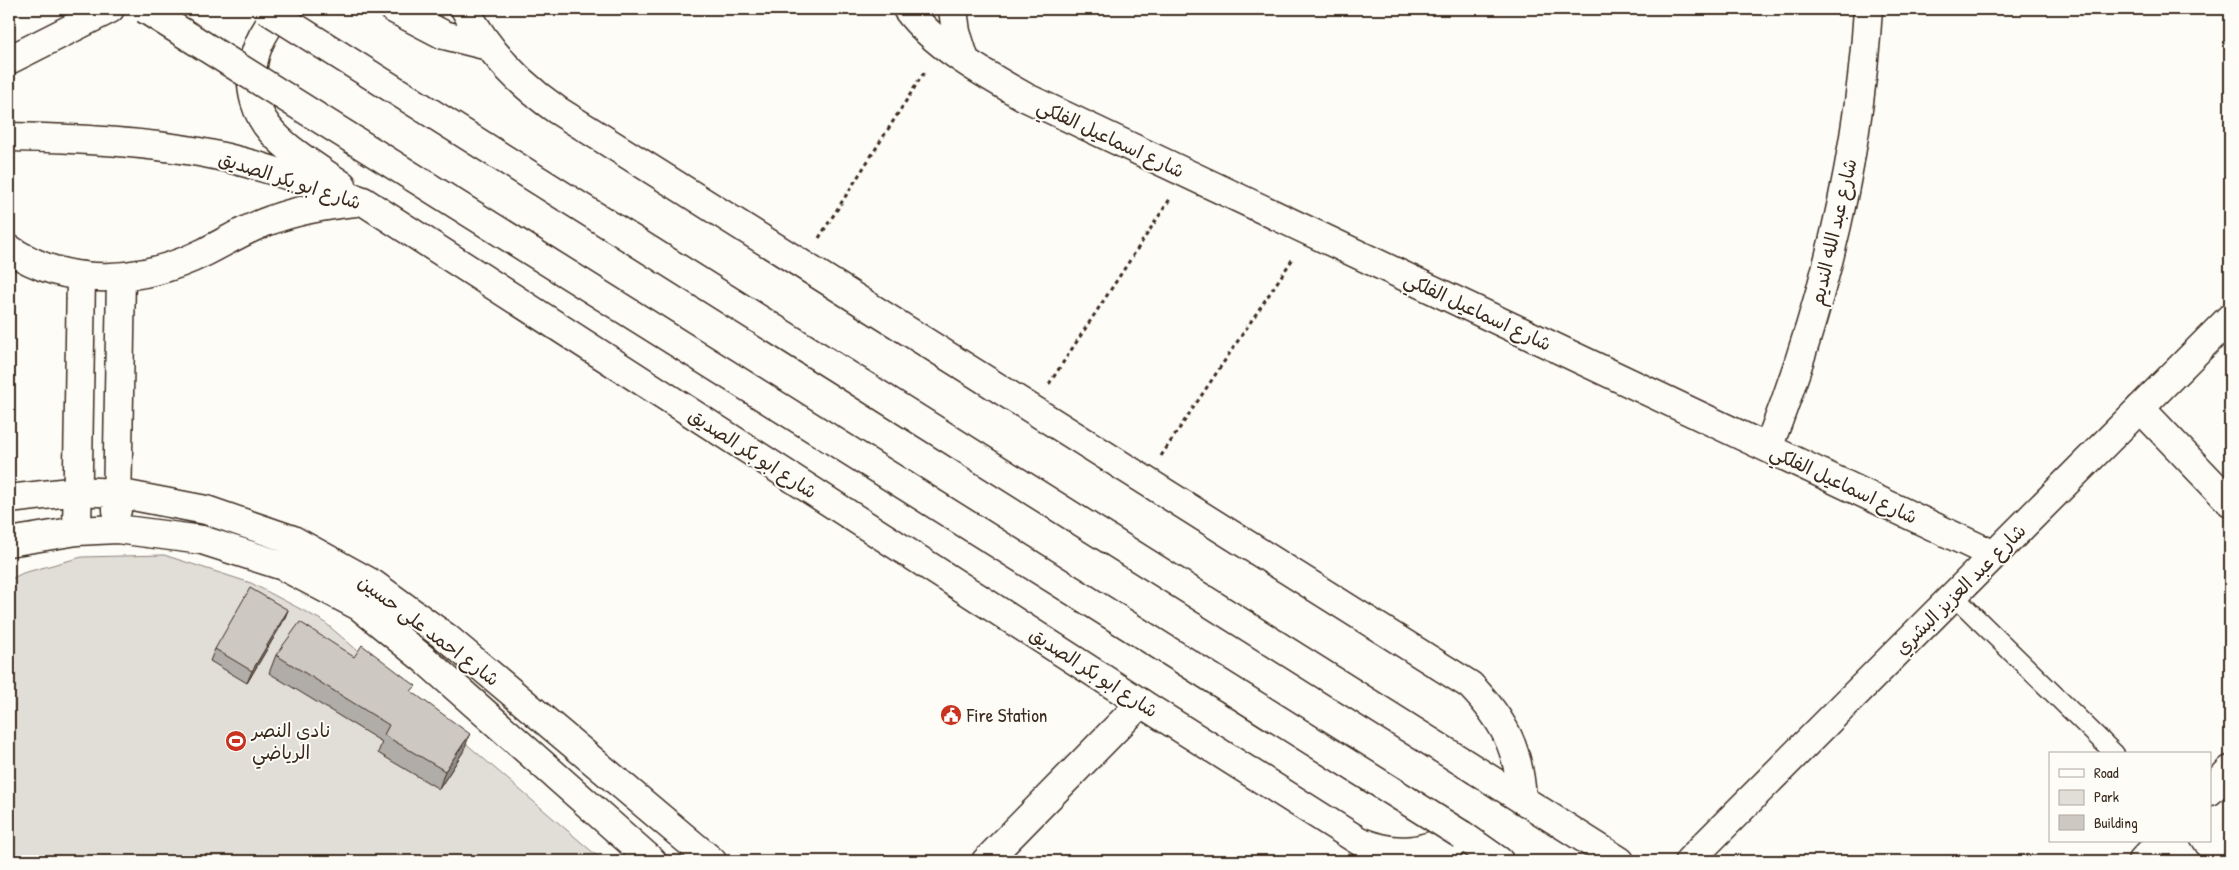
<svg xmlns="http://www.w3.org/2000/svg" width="2239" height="870" viewBox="0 0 2239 870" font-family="'Patrick Hand','Playpen Sans Arabic',sans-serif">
<rect width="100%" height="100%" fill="#fdfcf7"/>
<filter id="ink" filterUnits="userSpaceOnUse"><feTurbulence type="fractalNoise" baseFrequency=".02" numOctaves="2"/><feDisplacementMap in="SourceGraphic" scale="10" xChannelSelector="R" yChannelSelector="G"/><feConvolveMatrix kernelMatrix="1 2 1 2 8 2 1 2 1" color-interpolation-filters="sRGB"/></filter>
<g filter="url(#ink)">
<path fill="#e1ded7" stroke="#8e847a" d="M164,555L251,583L323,621L603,861H9V580L23,573L82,557Z"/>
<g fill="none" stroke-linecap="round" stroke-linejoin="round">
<g stroke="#3b2a1e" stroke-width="21">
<path id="lane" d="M1954,596L2115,754"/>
</g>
<g stroke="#3b2a1e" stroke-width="31">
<path id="street" d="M907,9C935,47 985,74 1025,97L1994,555
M953,9L956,32L965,60
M2140,408L2230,502
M1768,448C1823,307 1859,160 1868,9
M9,499L78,491L117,493L206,510L293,540L373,584L447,638L712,861
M117,510L121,277
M77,531L81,276
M9,542L77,531L117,529L202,540L283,566L359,606L425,660L652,861
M2210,791L2230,770
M2172,841L2185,861
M986,861L1141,703
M1435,861L1462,835
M1689,861L2230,318
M2142,861L2161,841"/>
</g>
<g stroke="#3b2a1e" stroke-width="31">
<path id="primary" d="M284,9C249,40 239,95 272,132C291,153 319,169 342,185
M394,9L444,35L488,46
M465,9C488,51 518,83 557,110L1470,685C1505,721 1519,750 1522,799
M9,60L110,9
M9,137C72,138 136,141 199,152C255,162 309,183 363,201L1141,703L1359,841C1399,858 1423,851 1462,835L1499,861
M9,249C69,289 143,283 205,252C227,241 247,228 271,220C298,210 327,205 356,202
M1477,771L1620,861"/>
</g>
<path stroke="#3b2a1e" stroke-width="3" stroke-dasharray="4 4" stroke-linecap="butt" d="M819,238L925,71
M1049,384L1170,199
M1161,456L1294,257"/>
<use href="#lane" stroke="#fdfcf7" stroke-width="18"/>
<use href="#street" stroke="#fdfcf7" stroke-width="28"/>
<use href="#primary" stroke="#fdfcf7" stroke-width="28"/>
<g stroke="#3b2a1e" stroke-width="31" stroke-linecap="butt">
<path id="primary-bridge" d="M145,9L1462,835
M266,9L1477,771"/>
</g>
<use href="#primary-bridge" stroke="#fdfcf7" stroke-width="28"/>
</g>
<path fill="#b0aca7" stroke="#3b2a1e" d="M288,610L283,622L247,683L210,661L215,649Z
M276,655L413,693L463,752L439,789L378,753L382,742L269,673Z"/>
<path fill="#908c88" stroke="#3b2a1e" d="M288,610L283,622L247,683L252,671Z
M470,734L463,752L439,789L445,771Z"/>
<path fill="#cdc8c2" stroke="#3b2a1e" d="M250,588L288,610L252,671L215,649Z
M300,622L354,657L362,645L416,686L411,691L470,734L445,771L384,735L389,725L276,655Z"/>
</g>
<defs>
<g id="civic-disc" transform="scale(1.125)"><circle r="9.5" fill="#c8321e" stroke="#fdfcf7"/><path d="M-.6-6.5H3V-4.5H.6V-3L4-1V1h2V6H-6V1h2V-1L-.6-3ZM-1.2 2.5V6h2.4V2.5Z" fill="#fff"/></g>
<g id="stadium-disc" transform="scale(1.125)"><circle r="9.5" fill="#c8321e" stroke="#fdfcf7"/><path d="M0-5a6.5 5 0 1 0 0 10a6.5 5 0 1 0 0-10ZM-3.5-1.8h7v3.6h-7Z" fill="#fff"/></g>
</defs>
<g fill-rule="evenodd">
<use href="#civic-disc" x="951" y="715"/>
<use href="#stadium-disc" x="236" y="741"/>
</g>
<g text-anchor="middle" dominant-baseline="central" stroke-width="4" stroke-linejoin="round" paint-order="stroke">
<g font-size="19" fill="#3b2a1e" stroke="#fdfcf7">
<text transform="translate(1111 138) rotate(25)">شارع اسماعيل الفلكي</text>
<text transform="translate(290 180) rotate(18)">شارع ابو بكر الصديق</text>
<text transform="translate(1833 232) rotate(-77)">شارع عبد الله النديم</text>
<text transform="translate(1478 311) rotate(25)">شارع اسماعيل الفلكي</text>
<text transform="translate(753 453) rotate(33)">شارع ابو بكر الصديق</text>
<text transform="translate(1844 484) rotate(25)">شارع اسماعيل الفلكي</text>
<text transform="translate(1960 589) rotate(-45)">شارع عبد العزيز البشري</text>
<text transform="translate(429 630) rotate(37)">شارع احمد على حسين</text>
<text transform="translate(1094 672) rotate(33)">شارع ابو بكر الصديق</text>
</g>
<g font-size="19" fill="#3b2a1e" stroke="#fdfcf7" text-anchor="start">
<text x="967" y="715">Fire Station</text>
<text x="252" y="730">نادي النصر<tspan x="252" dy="22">الرياضي</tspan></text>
</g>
</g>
<rect width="2239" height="870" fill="none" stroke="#fdfcf7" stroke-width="30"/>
<rect x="15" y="15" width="2209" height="840" fill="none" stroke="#3b2a1e" stroke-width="2" filter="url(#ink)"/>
<rect x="2049" y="752" width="162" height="90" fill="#fdfcf7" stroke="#afa8a0"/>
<rect x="2059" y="769" width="25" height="8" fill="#fdfcf7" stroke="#afa8a0"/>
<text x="2094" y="778" font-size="15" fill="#3b2a1e">Road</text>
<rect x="2059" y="790" width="25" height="15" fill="#e1ded7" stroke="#afa8a0"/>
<text x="2094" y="802" font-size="15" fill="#3b2a1e">Park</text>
<rect x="2059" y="815" width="25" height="15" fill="#cdc8c2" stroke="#afa8a0"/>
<text x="2094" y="828" font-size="15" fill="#3b2a1e">Building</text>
</svg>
